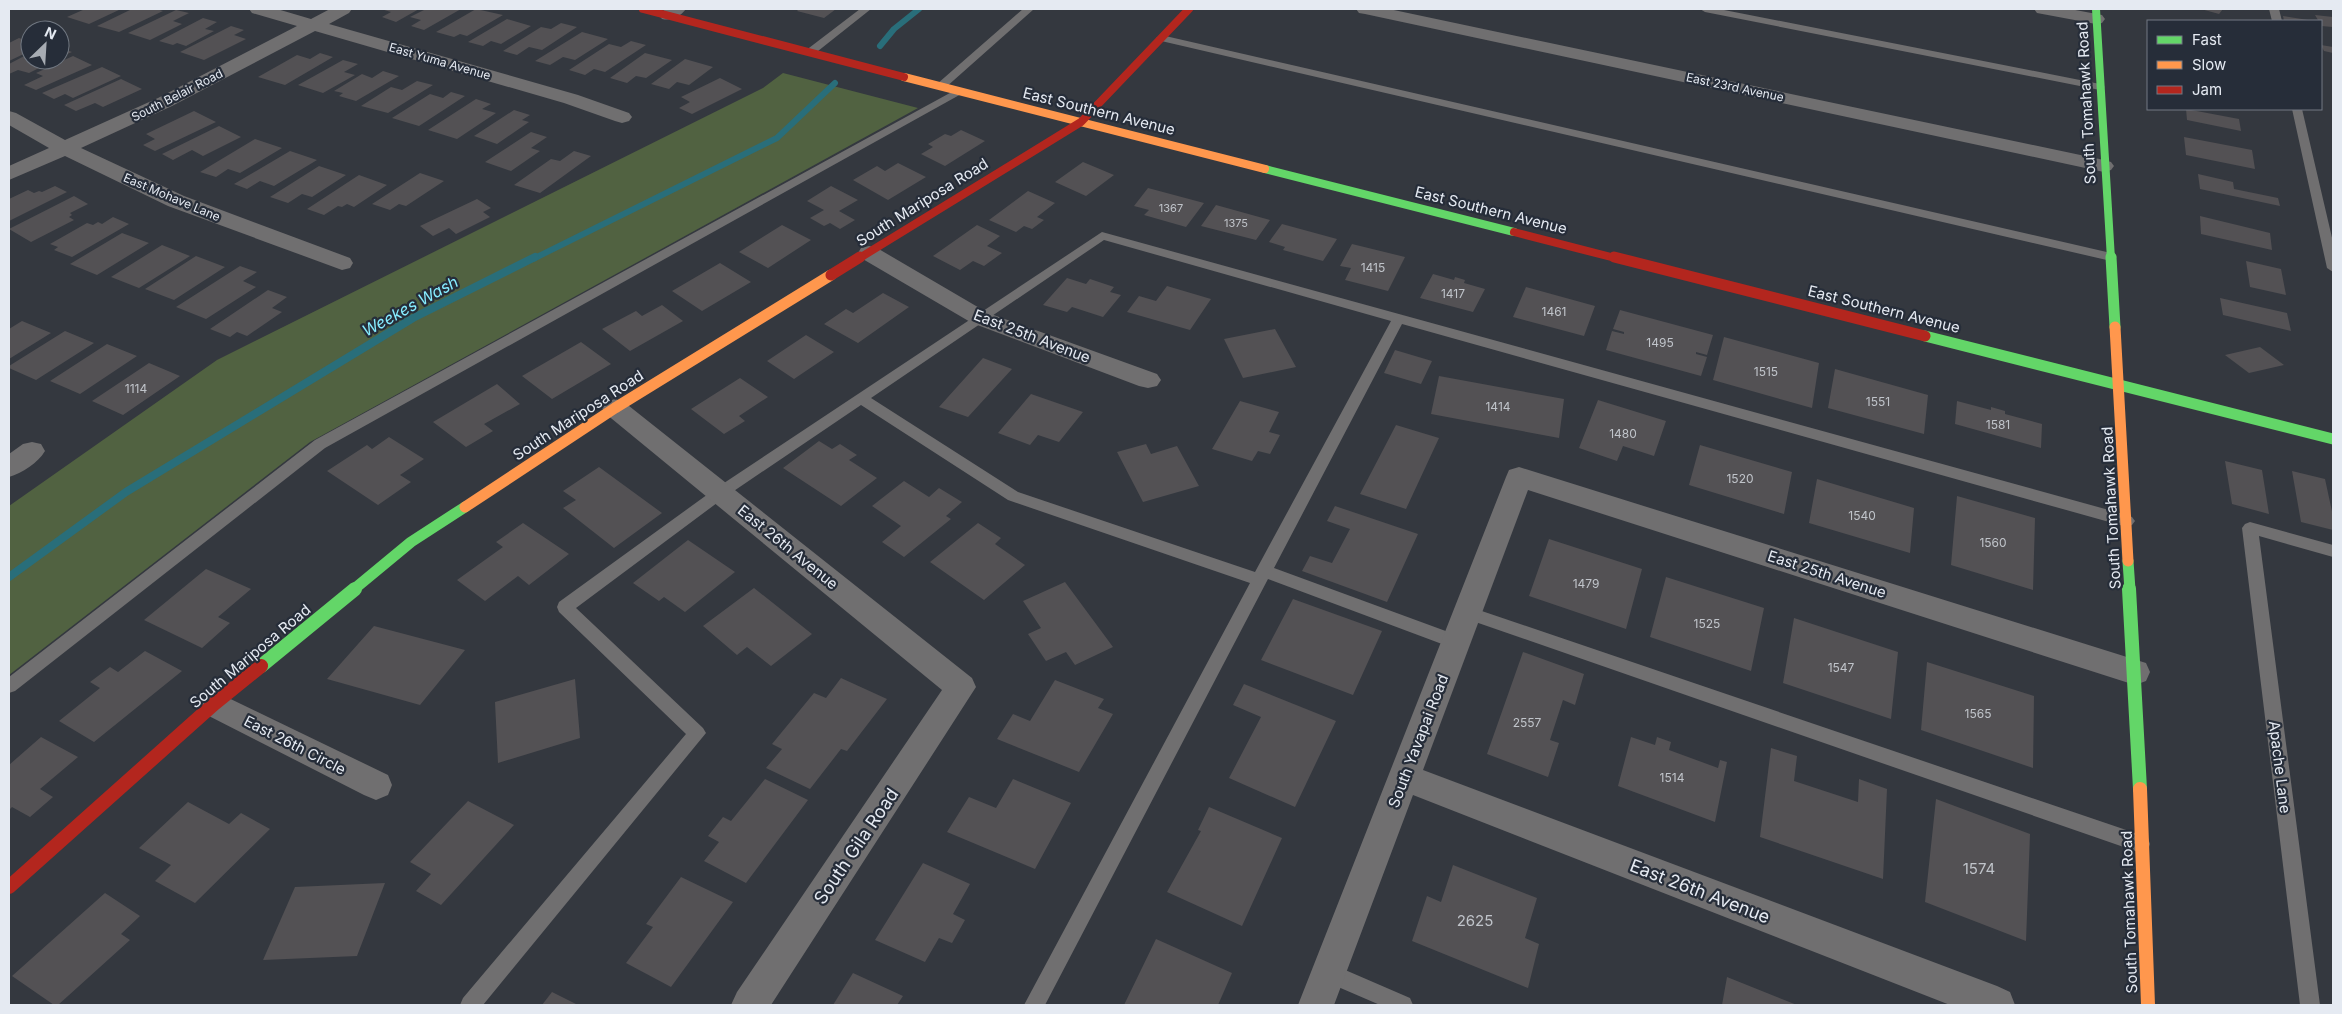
<svg xmlns="http://www.w3.org/2000/svg" width="2342" height="1014" viewBox="0 0 2342 1014" font-family="Inter,sans-serif">
<rect width="100%" height="100%" fill="#34383f"/>
<path fill="#516241" d="M783,73L918,108L310,442L9,675V506L217,360L763,88Z"/>
<g fill="none" stroke-linecap="round" stroke-linejoin="round">
<path stroke="#296e7a" stroke-width="6" d="M880,46L894,29L919,9
M533,259L777,138L835,83"/>
<path stroke="#296e7a" stroke-width="8" d="M9,577L126,492L413,318L535,257"/>
</g>
<path fill="#535154" d="M85,9H121L89,24L67,17Z
M132,9H156L163,11L119,32L97,26Z
M381,9H419L396,22L382,17L391,12Z
M426,9H461L424,30L411,26L421,20L410,17Z
M476,9L503,15L467,36L460,34L454,37L436,32Z
M799,9H836L824,18L797,11Z
M2201,9H2223L2219,14Z
M176,10L189,13L173,21L182,24L150,40L128,33Z
M2315,15L2333,17V27L2321,26V21L2314,19L2318,20Z
M2283,16L2308,20V21H2284Z
M203,18L217,22L205,29L214,31L186,46L177,43L173,45L159,41Z
M507,19L531,26L501,44L491,41L483,46L468,42Z
M561,23L577,27L542,50L529,47L517,55L503,51L541,27L551,29Z
M231,26L244,30L234,35L246,39L204,60L180,52Z
M582,32L608,39L575,60L563,57L550,65L535,61Z
M19,38L30,42V51L9,61V43Z
M631,41L646,45L605,72L594,69L585,75L569,70L609,44L621,47Z
M2321,45L2333,47V53L2324,51Z
M60,48L72,52L60,57Z
M30,53V60H55L29,73L18,70L9,74V64Z
M320,53L333,57L285,85L258,77L297,55L310,59Z
M645,53L672,60L646,78L636,76L627,83L610,78Z
M73,56L92,65L36,90L24,85L43,76L36,73Z
M685,59L713,67L689,85L677,82L669,89L651,84Z
M343,60L358,64L344,72L355,75L323,93L298,85Z
M102,67L121,76L73,98L65,94L54,99L42,93Z
M383,71L399,76L356,101L339,96L343,93L334,91L362,74L372,78Z
M720,78L742,89L692,114L679,108L690,102L681,97Z
M121,79L142,89L103,107L95,103L76,111L64,105Z
M417,81L433,85L388,113L361,106L391,87L402,90Z
M451,92L465,96L419,126L392,118L430,94L443,98Z
M476,99L491,104L482,109L496,113L457,139L428,130Z
M2186,109L2239,119L2241,131L2187,120Z
M514,110L530,115L522,120L529,122L497,144L474,136Z
M194,111L216,122L155,151L143,145L155,139L146,134Z
M219,126L241,137L203,156L192,150L173,160L162,154Z
M961,130L985,141L945,166L921,154L933,147L928,144L945,134L951,136Z
M531,132L547,137L531,148L540,151L511,171L485,162Z
M2184,137L2252,150L2255,169L2186,155Z
M255,139L282,148L240,173L228,169L216,177L200,172Z
M290,151L317,160L274,186L260,181L247,189L234,184Z
M574,151L591,156L540,193L514,185L551,159L560,161Z
M1083,162L1114,175L1086,196L1055,182Z
M898,163L926,177L888,200L853,180L877,166L885,171Z
M319,166L346,175L312,197L302,194L288,203L270,197Z
M420,173L444,181L406,206L399,204L390,210L372,204Z
M2198,174L2233,182L2234,189L2278,198L2280,206L2200,189Z
M359,175L387,185L354,207L347,204L342,207L338,206L324,215L307,209Z
M55,186L67,192L9,221V199L28,190L34,193L39,191L42,192Z
M831,186L858,200L839,211L855,220L840,229L830,223L824,226L810,218L824,210L807,201Z
M1148,188L1204,203L1186,227L1144,215L1149,210L1134,206Z
M1028,191L1055,203L1037,217L1044,220L1032,229L1024,226L1016,232L989,220Z
M74,196L88,204L70,213L72,215L69,217L74,220L31,242L9,229Z
M477,199L491,208L483,212L490,217L456,234L449,228L433,236L420,226Z
M1216,205L1270,220L1256,240L1201,226Z
M2200,216L2270,233L2272,250L2201,234Z
M113,217L129,224L72,257L54,250L58,247L50,244L87,223L93,225L98,222L102,224Z
M1282,224L1337,239L1323,261L1283,250L1285,247L1269,242Z
M782,225L811,240L768,268L739,252Z
M977,225L1000,236L987,246L1002,253L984,266L973,261L960,270L933,256Z
M122,233L149,243L97,275L70,264Z
M1352,244L1405,257L1388,291L1345,280L1351,268L1340,266Z
M162,245L190,256L139,288L111,277Z
M196,256L225,267L174,300L145,289Z
M2246,261L2281,269L2286,295L2250,287Z
M720,263L751,282L702,311L672,291Z
M240,266L257,272L243,281L256,287L206,319L176,307Z
M1433,274L1454,280L1455,277L1465,280L1464,283L1485,289L1473,312L1420,298Z
M1067,278L1086,284L1090,279L1114,287L1110,292L1121,295L1103,317L1072,307L1067,312L1043,305Z
M1167,286L1211,299L1190,330L1127,312L1139,296L1156,301Z
M1526,287L1595,306L1584,336L1513,317Z
M268,290L287,297L272,308L282,312L247,336L237,332L230,337L210,329Z
M883,293L909,307L858,343L824,324L846,309L853,313Z
M2220,298L2287,313L2291,331L2223,315Z
M662,305L683,321L630,351L602,329L636,311L642,316Z
M1620,310L1713,335L1707,355L1696,352V354L1707,357L1701,376L1606,350L1612,331L1624,334V332L1613,329Z
M22,321L51,333L9,359V329Z
M1275,329L1296,367L1243,378L1224,339Z
M65,331L94,343L36,380L9,368V366Z
M806,335L834,352L794,379L767,361Z
M1724,337L1819,363L1812,408L1713,380Z
M581,342L611,364L552,399L522,376Z
M107,344L137,356L80,394L50,381Z
M2260,347L2284,365L2249,373L2225,355Z
M1395,350L1432,361L1421,384L1384,373Z
M983,358L1012,369L968,417L939,407Z
M149,363L180,376L123,415L92,401Z
M1835,369L1928,395L1924,434L1828,408Z
M1439,376L1564,399L1559,438L1431,414Z
M740,378L768,397L739,416L745,421L724,434L691,409Z
M497,384L520,404L484,424L493,431L466,447L433,422Z
M1031,394L1083,412L1059,442L1038,435L1030,445L998,433Z
M1598,400L1666,421L1654,456L1623,446L1617,461L1579,448Z
M1240,401L1279,412L1269,432L1280,435L1270,454L1258,451L1252,461L1212,449Z
M1957,401L1991,410V407L2005,411V414L2042,424L2041,448L1955,424Z
M1396,425L1439,438L1406,509L1360,494Z
M389,437L424,459L400,475L411,482L378,505L327,471L367,445L372,449Z
M819,441L832,449L840,444L857,455L849,460L877,478L841,506L783,468Z
M1146,444L1151,454L1177,446L1199,486L1143,502L1117,452Z
M1700,445L1792,472L1784,514L1689,485Z
M2225,461L2262,470L2269,514L2232,504Z
M599,467L662,513L614,548L563,508L576,500L563,491Z
M2292,471L2325,479L2333,516V530L2301,522Z
M1817,479L1914,508L1910,553L1809,523Z
M904,481L929,497L939,488L962,502L946,516L951,519L904,557L882,542L901,526L872,506Z
M1957,496L2035,518L2033,590L1951,565Z
M1335,506L1418,534L1387,602L1302,571L1310,556L1332,563L1350,529L1327,521Z
M523,523L569,554L529,585L518,576L485,601L457,580L503,547L496,542Z
M978,523L1001,538L995,544L1025,565L984,600L930,562Z
M1549,539L1642,569L1626,629L1529,596Z
M688,540L735,572L685,612L664,597L659,601L633,583Z
M206,569L251,589L218,617L230,623L202,648L144,620Z
M1666,577L1764,608L1751,671L1650,637Z
M1065,582L1113,647L1075,665L1066,652L1046,661L1028,634L1041,628L1023,601Z
M754,588L812,634L771,666L747,647L737,655L703,626Z
M1293,599L1382,631L1353,695L1261,660Z
M1794,618L1898,652L1891,719L1783,683Z
M374,626L465,650L420,705L327,679Z
M145,651L182,671L94,742L59,721L100,688L90,682L110,667L118,672Z
M1523,652L1584,674L1575,705L1563,700L1550,740L1559,743L1548,777L1487,754Z
M1927,662L2034,696L2033,768L1921,730Z
M841,678L887,699L847,751L841,749L810,789L766,768L782,749L772,744L814,693L826,698Z
M575,679L580,738L498,763L495,702Z
M1055,680L1104,699L1098,708L1113,714L1079,772L997,739L1013,714L1030,721Z
M1244,684L1336,721L1295,807L1229,778L1261,717L1233,705Z
M41,737L78,757L40,789L53,797L30,817L12,807L9,810V765Z
M1631,737L1655,745L1657,737L1671,742L1669,750L1718,768L1720,760L1727,762L1715,822L1618,786Z
M1771,748L1797,756L1794,781L1858,802L1859,779L1887,789L1883,879L1760,837Z
M765,779L808,800L746,883L704,861L719,842L708,836L723,817L731,821Z
M1013,779L1071,803L1035,869L947,832L969,797L996,808Z
M1936,799L2030,834L2026,941L1925,902Z
M468,801L514,825L441,905L416,891L431,874L410,862Z
M188,802L229,824L241,813L270,829L195,903L155,881L171,865L139,848Z
M1209,807L1282,838L1242,926L1167,892L1201,831L1198,830Z
M923,863L970,884L953,914L965,920L952,943L939,938L925,962L875,940Z
M1453,865L1537,898L1525,938L1539,944L1528,988L1412,941L1427,896L1441,902Z
M681,877L733,902L671,987L626,963L653,927L646,924Z
M385,883L357,956L263,960L295,887Z
M105,893L140,916L121,934L130,940L58,1005H54L12,976Z
M1156,939L1232,973L1218,1005H1124Z
M853,973L903,996L897,1005H833Z
M1727,977L1797,1005H1722Z
M552,992L578,1005H542Z"/>
<g fill="none" stroke-linecap="round" stroke-linejoin="round">
<path fill="#706f70" fill-rule="evenodd" d="M860,9H871L813,55H805V51Z
M1023,9H1034L945,88H937V84Z
M1700,9H1719L2100,84L2105,87L2100,90L1705,12Z
M2269,9H2279L2282,21H2272Z
M1161,35L2111,253L2117,257L2111,261L1157,40L1156,38Z
M959,88L964,91L963,93L325,448L15,691L9,693V677L315,440Z
M2292,109H2302L2333,242V272L2327,268Z
M1102,232L2127,515L2132,517L2135,521L2132,525L2127,527L1402,324L1274,568L1462,637L1464,642L1462,647L1456,649L1450,647L1268,579L1045,1005H1024L1250,583L1008,500L861,405L725,497L576,608L703,728L706,733L483,1005H460L463,998L686,734L559,612L557,607L559,602L715,489ZM1104,240L1391,321L1255,572L1018,492L871,398Z
M2250,522L2333,545V557L2259,536L2320,1005H2300L2242,528L2245,524Z
M1467,606L2141,835L2148,838L2150,844L2148,850L2141,853L1461,617L1459,612L1461,607Z
M1329,963L1410,998L1413,1005H1380L1322,980L1319,973L1322,966Z"/>
<path fill="#706f70" fill-rule="evenodd" d="M249,9H277L311,19L330,9H352L349,13L329,24L578,95L629,113L632,117L629,121L622,123L615,121L564,103L315,31L172,106L81,148L184,196L350,258L353,263L350,268L342,270L168,206L65,156L9,180V166L49,148L9,125V111L16,113L65,140L158,98L297,26L252,13Z
M665,9H686C680,17 671,21 662,19L659,15Z
M1356,9H1389L2104,160L2111,162L2114,166L2111,170L2104,172L1365,14L1359,13Z
M2034,9H2070L2102,15L2105,19L2102,23L2096,24L2037,13Z
M869,246L877,248L988,313L1157,374L1161,380L1157,386L1148,388L1139,386L972,323L861,258L858,253L861,248Z
M615,399L624,402L972,678L976,687L771,1005H731L737,992L942,690L606,414L602,408L606,402Z
M32,442L41,444L45,451C38,463 22,473 9,477V454L23,444Z
M1519,467L2146,663L2150,672L2146,681L2135,685L1528,490L1423,770L1997,986L2010,992L2015,1005H1950L1413,795L1334,1005H1298L1506,477L1509,470Z
M214,691L388,775L392,785L388,795L376,800L364,795L203,713L198,704L203,695Z"/>
<path stroke="#63d668" stroke-width="8" d="M2096,9L2111,259
M1265,169L1514,232"/>
<path stroke="#63d668" stroke-width="11" d="M2111,257L2115,327
M1925,336L2333,439
M2128,561L2130,590
M353,590L411,542L465,507"/>
<path stroke="#63d668" stroke-width="14" d="M2129,589L2140,789
M261,666L355,589"/>
<path stroke="#ff974d" stroke-width="8" d="M904,77L1265,169"/>
<path stroke="#ff974d" stroke-width="11" d="M2115,327L2128,561
M465,507L615,408L831,275"/>
<path stroke="#ff974d" stroke-width="14" d="M2140,789L2148,1005"/>
<path stroke="#b3261e" stroke-width="8" d="M643,9L904,77
M1514,232L1619,259
M858,259L1081,122L1189,9"/>
<path stroke="#b3261e" stroke-width="11" d="M1614,257L1925,336
M831,275L860,257"/>
<path stroke="#b3261e" stroke-width="14" d="M9,887L214,704L261,666"/>
</g>
<g text-anchor="middle" dominant-baseline="central" stroke-width="4.5" stroke-linejoin="round" paint-order="stroke">
<g font-size="11" fill="#c0c4ca">
<text x="1171" y="208">1367</text>
<text x="1236" y="223">1375</text>
</g>
<g font-size="12" fill="#e5eaf2" stroke="#262d39">
<text transform="translate(440 61) rotate(16)">East Yuma Avenue</text>
<text transform="translate(1735 87) rotate(12)">East 23rd Avenue</text>
<text transform="translate(177 95) rotate(-27)">South Belair Road</text>
<text transform="translate(172 197) rotate(23)">East Mohave Lane</text>
</g>
<g font-size="12" fill="#c0c4ca">
<text x="1373" y="267">1415</text>
<text x="1453" y="293">1417</text>
<text x="1554" y="311">1461</text>
<text x="1660" y="342">1495</text>
<text x="1766" y="371">1515</text>
<text x="136" y="388">1114</text>
<text x="1878" y="401">1551</text>
<text x="1498" y="406">1414</text>
<text x="1998" y="424">1581</text>
<text x="1623" y="433">1480</text>
<text x="1740" y="478">1520</text>
<text x="1862" y="515">1540</text>
<text x="1993" y="542">1560</text>
<text x="1586" y="583">1479</text>
<text x="1707" y="623">1525</text>
<text x="1841" y="667">1547</text>
<text x="1978" y="713">1565</text>
<text x="1527" y="722">2557</text>
<text x="1672" y="777">1514</text>
</g>
<g font-size="15" fill="#e5eaf2" stroke="#262d39">
<text transform="translate(2086 103) rotate(-93)">South Tomahawk Road</text>
<text transform="translate(1099 111) rotate(14)">East Southern Avenue</text>
<text transform="translate(922 202) rotate(-32)">South Mariposa Road</text>
<text transform="translate(1491 210) rotate(14)">East Southern Avenue</text>
<text transform="translate(1884 309) rotate(14)">East Southern Avenue</text>
<text transform="translate(1032 336) rotate(21)">East 25th Avenue</text>
<text transform="translate(578 415) rotate(-33)">South Mariposa Road</text>
<text transform="translate(2111 508) rotate(-93)">South Tomahawk Road</text>
<text transform="translate(788 547) rotate(39)">East 26th Avenue</text>
<text transform="translate(1827 574) rotate(18)">East 25th Avenue</text>
<text transform="translate(250 656) rotate(-40)">South Mariposa Road</text>
<text transform="translate(1418 741) rotate(-69)">South Yavapai Road</text>
<text transform="translate(295 745) rotate(27)">East 26th Circle</text>
<text transform="translate(2280 767) rotate(83)">Apache Lane</text>
<text transform="translate(2129 912) rotate(-92)">South Tomahawk Road</text>
</g>
<g font-size="15" fill="#c0c4ca">
<text x="1979" y="868">1574</text>
<text x="1475" y="920">2625</text>
</g>
<g font-size="16" font-style="italic" fill="#86ecff" stroke="#262d39">
<text transform="translate(410 306) rotate(-29)">Weekes Wash</text>
</g>
<g font-size="18" fill="#e5eaf2" stroke="#262d39">
<text transform="translate(856 846) rotate(-56)">South Gila Road</text>
<text transform="translate(1700 891) rotate(21)">East 26th Avenue</text>
</g>
</g>
<rect width="2342" height="1014" fill="none" stroke="#e5eaf2" stroke-width="20"/>
<rect x="2147" y="20" width="175" height="90" fill="#262d39" stroke="#727983"/>
<rect x="2157" y="36" width="25" height="8" fill="#63d668" stroke="#727983"/>
<text x="2192" y="45" font-size="15" fill="#e5eaf2">Fast</text>
<rect x="2157" y="61" width="25" height="8" fill="#ff974d" stroke="#727983"/>
<text x="2192" y="70" font-size="15" fill="#e5eaf2">Slow</text>
<rect x="2157" y="86" width="25" height="8" fill="#b3261e" stroke="#727983"/>
<text x="2192" y="95" font-size="15" fill="#e5eaf2">Jam</text>
<g transform="translate(45 45) rotate(25)"><circle r="24" fill="#262d39" stroke="#727983"/>
<path d="M0-4L9 19L0 12L-9 19Z" fill="#a7acb3"/>
<text y="-8" font-size="14" font-weight="bold" text-anchor="middle" fill="#e5eaf2">N</text>
</g>
</svg>
